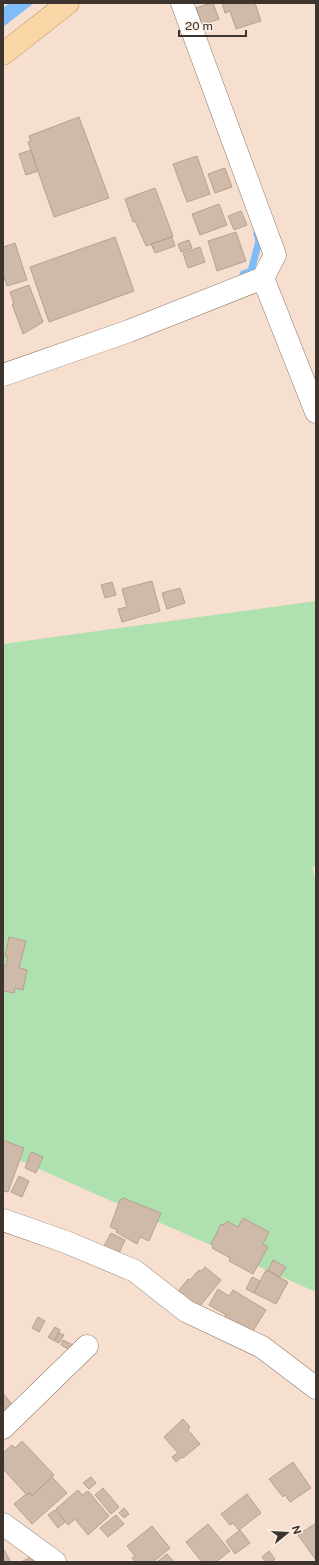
<svg xmlns="http://www.w3.org/2000/svg" width="319" height="1565" viewBox="0 0 319 1565" font-family="'Public Sans',sans-serif">
<rect width="100%" height="100%" fill="#f6dfce"/>
<path fill="#afe1b0" d="M316,601V865L312,868L316,881V1292L3,1153V644Z"/>
<path fill="#7fbcf8" d="M10,3H34L3,27V8Z"/>
<g fill="none" stroke-linecap="round" stroke-linejoin="round">
<path stroke="#7fbcf8" stroke-width="7" d="M243,274L251,271L259,241L257,234"/>
</g>
<path fill="#cfb9a9" stroke="#b6a191" d="M211,3H213L219,19L202,25L196,8Z
M222,3H255L261,21L236,29L230,11L225,13Z
M79,117L109,198L54,217L28,142L31,141L29,136Z
M31,150L38,171L26,175L19,154Z
M197,156L210,194L187,202L173,164Z
M225,168L232,187L215,193L208,174Z
M155,188L173,236L146,246L135,221L133,222L125,199Z
M219,204L227,225L200,235L192,214Z
M241,211L247,225L234,230L228,216Z
M236,232L246,261L217,271L208,241Z
M115,237L134,291L49,322L30,267Z
M172,237L175,246L155,253L151,244Z
M189,240L192,248L181,252L178,244Z
M15,243L27,280L7,286L3,274V247Z
M200,247L205,262L188,268L183,253Z
M29,285L43,322L23,334L12,304H14L10,292Z
M152,581L160,611L122,622L118,609L127,607L122,589Z
M112,582L116,595L105,598L101,585Z
M180,588L185,603L167,609L162,593Z
M9,937L26,941L19,968L27,970L23,990L15,988L14,993L3,991V965L6,966L8,957L5,956Z
M3,1140L24,1148L8,1192L3,1191Z
M31,1152L43,1157L36,1173L25,1168Z
M19,1176L29,1181L22,1197L11,1192Z
M123,1198L161,1213L149,1241L140,1237L137,1244L116,1232L117,1230L110,1227L120,1200Z
M243,1218L269,1232L263,1244L268,1247L253,1274L229,1261L230,1258L212,1248L213,1246L211,1244L221,1224L224,1225L227,1221L238,1227Z
M111,1233L125,1240L119,1253L104,1246Z
M273,1260L286,1267L280,1277L268,1270Z
M205,1267L221,1280L196,1311L175,1295L188,1279L190,1280L199,1270L201,1271Z
M266,1270L288,1282L276,1304L254,1293Z
M252,1277L260,1281L254,1293L246,1289Z
M218,1289L229,1296L233,1290L266,1310L253,1331L242,1325L239,1331L222,1321L226,1315L209,1305Z
M38,1317L45,1321L39,1332L32,1328Z
M55,1327L60,1330L54,1341L48,1337Z
M59,1333L64,1335L59,1343L55,1341Z
M63,1340L75,1346L72,1351L61,1345Z
M3,1393L17,1411L3,1423Z
M183,1419L190,1427L188,1430L200,1444L183,1458L182,1457L176,1462L172,1457L178,1453L164,1437Z
M22,1441L54,1475L32,1496L30,1493L27,1495L3,1469V1453L12,1445L15,1448Z
M293,1462L311,1488L290,1502L285,1495L283,1497L269,1479Z
M52,1477L67,1493L32,1524L14,1504L26,1494L27,1495L30,1493L32,1496Z
M91,1477L96,1483L89,1489L83,1483Z
M103,1488L119,1507L111,1514L95,1495Z
M78,1490L82,1495L88,1491L109,1516L88,1535L75,1519L68,1525L56,1509Z
M247,1494L261,1513L239,1530L233,1523L230,1525L221,1514Z
M124,1508L129,1514L124,1518L119,1513Z
M55,1510L65,1522L58,1528L48,1515Z
M116,1515L124,1524L108,1537L100,1528Z
M316,1523V1560L298,1535Z
M208,1524L230,1551L216,1562H202L186,1542Z
M152,1526L170,1548L153,1562H135L132,1558L135,1556L127,1546Z
M240,1530L250,1543L235,1554L226,1541Z
M4,1550L11,1562H3V1551Z
M269,1551L275,1559L271,1562H266L262,1557Z
M167,1554L174,1562H157Z
M31,1557L34,1562H23V1561Z"/>
<g fill="none" stroke-linecap="round" stroke-linejoin="round">
<g stroke="#907b6c" stroke-width="23">
<path id="minor" d="M263,278L316,412
M3,375L129,331L263,278L275,255L182,3
M3,1220L66,1242L135,1271L186,1311L262,1347L316,1388
M3,1428L87,1346
M3,1524L55,1562"/>
</g>
<g stroke="#b58b57" stroke-width="23">
<path id="major" d="M3,54L68,3"/>
</g>
<use href="#minor" stroke="#fff" stroke-width="22"/>
<use href="#major" stroke="#fad6a7" stroke-width="22"/>
</g>
<rect width="319" height="1565" fill="none" stroke="#3d342e" stroke-width="8"/>
<g transform="translate(287 1533) rotate(72)" stroke="#fceee4" stroke-width="3" paint-order="stroke">
<path d="M0-3L7 15L0 10L-7 15Z" fill="#3d342e"/>
<text y="-6" font-size="11" font-weight="bold" text-anchor="middle" fill="#3d342e">N</text>
</g>
<path d="M179 30v6h67v-6" fill="none" stroke="#3d342e" stroke-width="2"/>
<text x="185" y="30" font-size="12" fill="#3d342e" stroke="#fceee4" stroke-width="3" paint-order="stroke">20 m</text>
</svg>
